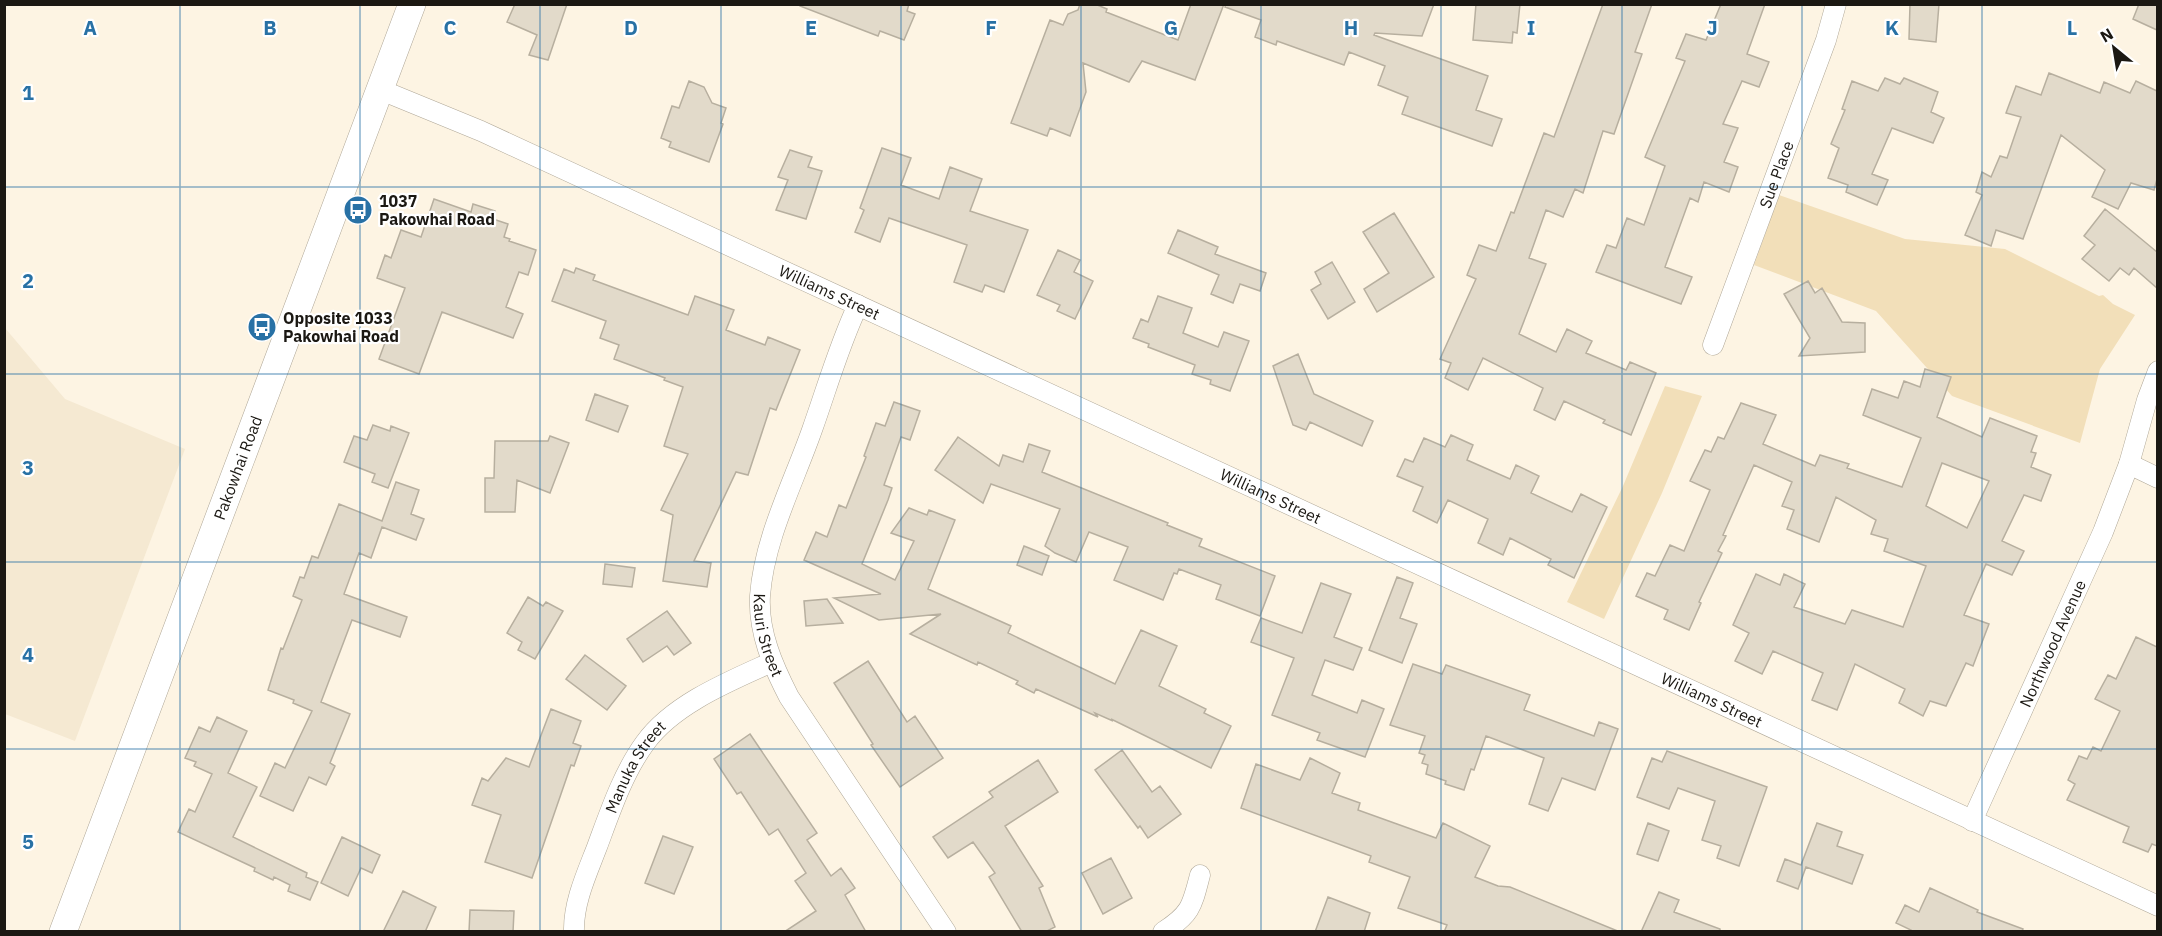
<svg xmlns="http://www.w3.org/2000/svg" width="2162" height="936" viewBox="0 0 2162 936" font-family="'IBM Plex Sans',sans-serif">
<rect width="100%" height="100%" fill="#fdf4e3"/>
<path fill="#f5e9d2" d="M5,328L65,399L185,449L75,741L5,714Z"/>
<path fill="#f2dfb9" d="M1779,195L1905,239L2005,249L2099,296L2103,295L2113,304L2135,315L2100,369L2080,443L1952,396L1876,311L1754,265Z
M1665,386L1702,396L1662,493L1604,619L1567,602L1623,486Z"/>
<path fill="#e2daca" stroke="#b7af9f" stroke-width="1.5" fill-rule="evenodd" d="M515,4H567L548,60L529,55L537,35L507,22Z
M800,4H909L907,11L915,14L904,40L880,31L878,36L800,6Z
M1080,4H1095L1107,9L1106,12L1178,40L1191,4H1224L1195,80L1142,61L1129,82L1083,63L1086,92L1070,136L1050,128L1047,136L1011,123L1050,20L1063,25L1068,14L1078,10Z
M1226,4H1434L1422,36L1375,33L1374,35L1488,76L1476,110L1502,119L1492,146L1402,114L1408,97L1378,85L1385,66L1349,52L1344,65L1277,41L1276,45L1255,37L1261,20L1225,7Z
M1476,4H1520L1517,33L1513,32L1512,43L1473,40Z
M1603,4H1652L1635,52L1642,54L1614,134L1603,131L1583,193L1575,189L1563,217L1546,210L1529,258L1546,264L1519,334L1556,352L1567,329L1592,341L1586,353L1626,370L1630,362L1656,373L1631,435L1603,423L1605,420L1564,401L1555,420L1534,410L1543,388L1483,358L1468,390L1445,378L1451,363L1440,359L1476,279L1467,275L1479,245L1496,251L1511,212L1514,213L1544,133L1554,137Z
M1721,4H1765L1747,54L1769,62L1759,87L1742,81L1723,124L1738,128L1724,162L1738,167L1729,192L1704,182L1698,202L1690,198L1665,267L1692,277L1681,304L1596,272L1607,245L1616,248L1627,218L1644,225L1665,166L1645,157L1685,61L1676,58L1686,34L1706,40Z
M1910,4H1939L1936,42L1909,39Z
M2139,4H2157V30L2133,19Z
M2049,73L2100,93L2104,82L2130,93L2136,81L2157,91V179L2154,190L2131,183L2118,209L2092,197L2105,170L2061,135L2023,239L1996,230L1991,246L1965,235L1982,195L1976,192L1982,172L1991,177L2000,156L2007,158L2021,117L2006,113L2016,86L2041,95Z
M1885,78L1900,84L1904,78L1938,92L1931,112L1944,118L1933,143L1892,128L1872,174L1888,180L1877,205L1846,192L1848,185L1828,178L1839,148L1831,144L1845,110L1842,109L1852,81L1878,91Z
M689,81L704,87L712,103L726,108L721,123L723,124L709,162L669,147L671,142L661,138L672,106L679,108Z
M882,148L911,158L901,185L939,199L950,167L982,179L970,211L1028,230L1004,292L985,285L982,292L954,282L967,245L889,218L880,242L855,232L864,210L860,208Z
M790,150L812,157L808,167L822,171L806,219L776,210L788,180L778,177Z
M434,199L471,212L473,204L495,211L493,219L508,224L504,237L510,239L509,241L536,250L528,275L519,272L506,307L523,314L513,338L442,312L419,374L379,359L405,288L377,278L385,255L391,258L401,230L421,237Z
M2105,209L2157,252V288L2134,268L2129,275L2120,268L2109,281L2082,259L2095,245L2084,236Z
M1394,213L1434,277L1377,312L1364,289L1389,273L1363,232Z
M1178,230L1218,247L1215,254L1266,273L1260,291L1240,284L1233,303L1211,294L1219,275L1168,253Z
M1058,250L1080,260L1074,272L1093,281L1075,319L1057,311L1060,305L1037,295Z
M1332,262L1355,302L1328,319L1311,290L1321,284L1315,272Z
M576,268L595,275L593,280L688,315L695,296L734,310L726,330L765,345L768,337L800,350L776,410L770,408L748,475L736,472L694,561L711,563L707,587L663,581L673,515L661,510L688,454L664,446L683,387L664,380L665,378L614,359L619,345L600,338L606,321L552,301L564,269L574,273Z
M1808,281L1815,293L1822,288L1842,322L1865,323V352L1799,356L1810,338L1784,294Z
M1158,296L1192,308L1183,333L1218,347L1224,332L1249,341L1230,391L1210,384L1211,380L1192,374L1195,365L1148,347L1149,344L1133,338L1141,319L1148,322Z
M1298,354L1314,394L1373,421L1362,446L1310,422L1306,430L1293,425L1273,366Z
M1925,369L1951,377L1937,417L1982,437L1990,418L2037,436L2031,452L2036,453L2031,467L2051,475L2041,501L2024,495L2002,541L2024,551L2012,575L1986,564L1964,615L1989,624L1973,666L1966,663L1946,706L1930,701L1923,716L1899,703L1905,689L1855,664L1837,710L1812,700L1823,673L1773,651L1762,674L1735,661L1749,633L1733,625L1756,574L1780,585L1784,574L1805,584L1794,607L1845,624L1852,610L1903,627L1926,566L1884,551L1888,539L1871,534L1876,520L1836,497L1819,542L1787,529L1794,510L1782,506L1792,482L1754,465L1723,535L1726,536L1718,551L1722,553L1699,602L1701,603L1689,630L1664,619L1668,610L1636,596L1647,573L1655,576L1670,545L1684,551L1710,490L1690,481L1705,450L1711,452L1718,437L1724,439L1741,403L1776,415L1763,444L1815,466L1820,455L1849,464L1847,468L1902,487L1921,438L1863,415L1872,389L1898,398L1904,381L1920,387ZM1942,463L1989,481L1967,528L1926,506Z
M595,394L628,406L618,432L586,420Z
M894,402L920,411L910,440L901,437L884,485L892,488L888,500L862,564L895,580L914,541L891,533L909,508L927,515L929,510L955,520L928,589L1011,626L1008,633L1115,684L1141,630L1177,646L1159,686L1206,709L1204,713L1231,726L1211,768L1111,719L1113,721L1095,713L1098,717L1036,689L1034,693L1016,684L1018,681L978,662L977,665L910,634L941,614L879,620L834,598L881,594L804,560L816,532L827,537L839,505L846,508L866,457L864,456L876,423L885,426Z
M373,425L390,431L391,426L409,433L388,488L372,482L375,474L344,462L354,436L367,440Z
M1451,435L1473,445L1467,460L1510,479L1516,465L1539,476L1531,493L1572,512L1581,494L1607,507L1574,578L1548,565L1551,559L1510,538L1503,555L1478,543L1488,519L1448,500L1437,523L1413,511L1423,487L1397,476L1405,459L1413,462L1424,438L1445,447Z
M550,436L569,443L550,493L517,480L515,512H485V478H494L495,441H548Z
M958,437L999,466L1003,455L1023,462L1029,444L1050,451L1042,472L1168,523L1167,525L1202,539L1199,546L1275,576L1260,616L1216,599L1221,585L1179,569L1177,574L1174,573L1163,600L1114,580L1128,547L1089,532L1076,562L1055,553L1045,546L1060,509L991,484L983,503L935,470Z
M396,482L419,490L411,514L424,519L416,540L382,527L371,558L359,553L344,594L407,617L400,637L352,620L321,702L350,714L330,763L335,766L326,785L309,777L293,811L260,796L275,763L285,768L312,711L293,703L294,700L268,690L281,648L283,649L302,600L293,596L300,577L304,578L312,556L318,558L339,504L382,521Z
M1024,546L1049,556L1042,575L1017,565Z
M605,564L635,568L632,587L603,584Z
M1397,577L1413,583L1400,618L1417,624L1402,663L1369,650Z
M1321,583L1351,594L1334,637L1362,648L1353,670L1325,660L1312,695L1357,713L1362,700L1384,709L1365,757L1317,740L1320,733L1272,715L1294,658L1251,642L1261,618L1302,633Z
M528,597L543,606L546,602L563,611L535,659L518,650L522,642L507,633Z
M827,599L843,623L806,626L804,601Z
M667,611L691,643L674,655L667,646L643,662L627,639Z
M2136,637L2157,647V846L2152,844L2148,852L2123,842L2129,827L2067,800L2075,784L2068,780L2079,756L2087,759L2093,747L2101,751L2120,711L2095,699L2108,675L2116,679Z
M585,655L626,686L607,710L566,679Z
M868,661L907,722L915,716L943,758L900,787L871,745L873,744L834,683Z
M1413,664L1442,674L1446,665L1530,695L1524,710L1594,736L1599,722L1618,729L1595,790L1562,778L1548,811L1529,804L1544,758L1486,736L1474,770L1471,769L1464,790L1445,784L1446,781L1426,774L1428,765L1422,763L1425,755L1419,753L1425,736L1390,725Z
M551,709L581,721L573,743L581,746L574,766L571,765L532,878L485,862L501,815L472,805L482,778L488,781L506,758L529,767Z
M217,717L247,731L228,773L257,787L233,837L307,873L306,877L318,882L310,900L288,891L290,885L274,877L273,880L254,871L255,868L178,832L189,809L195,812L212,774L194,766L196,762L185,758L199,727L210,732Z
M750,734L817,833L807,840L831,876L841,868L855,888L845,895L866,932H784L816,911L795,881L806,873L778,829L769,835L741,792L737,794L714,759Z
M1122,750L1152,792L1160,786L1181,814L1148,838L1140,826L1138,828L1095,770Z
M1667,751L1767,787L1739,866L1717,858L1721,846L1702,840L1715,801L1678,788L1669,809L1637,797L1652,758L1662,762Z
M1310,758L1340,773L1332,793L1360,803L1358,810L1436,838L1443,823L1490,846L1475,877L1498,886L1510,887L1620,932H1444L1447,925L1398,908L1410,877L1369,862L1371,856L1241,808L1256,764L1300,780Z
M1038,760L1058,792L1005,826L1043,886L1039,888L1055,927L1045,932H1022L989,877L995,873L973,842L948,858L933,837L993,797L989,792Z
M1648,823L1669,831L1658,861L1637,854Z
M1817,823L1842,832L1837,846L1863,855L1852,884L1806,867L1798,889L1777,881L1785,859L1801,865Z
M663,836L693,847L674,894L645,883Z
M342,837L380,855L372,873L361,868L348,896L321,883Z
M1111,858L1132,898L1103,914L1082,873Z
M1930,888L1978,910L1977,912L2023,929L2022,932H1910L1911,930L1896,923L1905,905L1919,912Z
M403,891L436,907L425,932H383Z
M1659,892L1679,900L1674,912L1720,929V932H1641Z
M1328,897L1370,913L1364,932H1315Z
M470,910L514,911L513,932H469Z"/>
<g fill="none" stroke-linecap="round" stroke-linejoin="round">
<g stroke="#afa797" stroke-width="21">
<g id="minor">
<path id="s1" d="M381,90L481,131L2158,906"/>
<path id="s2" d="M858,305C839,345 827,388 812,430C793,484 764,539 760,596C758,632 773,666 789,697L946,932"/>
<path id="s3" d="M1713,345L1826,40L1836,4"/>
<path d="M2129,464L2158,478"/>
<path id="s4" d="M1972,821L2103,532L2129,464L2147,400L2158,371"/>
<path id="s5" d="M574,932C573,903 587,873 597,847C610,812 623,773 645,743C673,704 730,681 772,662"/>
<path d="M1163,932C1191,914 1192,906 1200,875"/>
</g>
</g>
<g stroke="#afa797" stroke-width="28">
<g id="secondary">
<path id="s6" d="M63,932L412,4"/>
</g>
</g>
<use href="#minor" stroke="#fff" stroke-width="20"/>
<use href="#secondary" stroke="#fff" stroke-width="27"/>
</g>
<path fill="none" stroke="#2871a5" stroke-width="1.5" stroke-opacity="0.55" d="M180,4V932M360,4V932M540,4V932M721,4V932M901,4V932M1081,4V932M1261,4V932M1441,4V932M1622,4V932M1802,4V932M1982,4V932M4,187H2158M4,374H2158M4,562H2158M4,749H2158"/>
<defs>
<g id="bus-disc" transform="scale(1.5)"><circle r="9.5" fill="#2871a5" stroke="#fff"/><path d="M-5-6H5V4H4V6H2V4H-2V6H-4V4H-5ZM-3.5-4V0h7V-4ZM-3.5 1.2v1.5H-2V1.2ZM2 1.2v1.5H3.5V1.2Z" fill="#fff"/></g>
</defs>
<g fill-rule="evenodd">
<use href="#bus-disc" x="358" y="210"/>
<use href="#bus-disc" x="262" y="327"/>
</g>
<g text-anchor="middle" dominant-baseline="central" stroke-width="4.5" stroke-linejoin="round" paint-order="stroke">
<g font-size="16" fill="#1b1813" stroke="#fff">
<text stroke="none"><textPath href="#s3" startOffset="182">Sue Place</textPath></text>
<text stroke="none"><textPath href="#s1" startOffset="492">Williams Street</textPath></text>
<text stroke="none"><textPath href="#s6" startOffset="496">Pakowhai Road</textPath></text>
<text stroke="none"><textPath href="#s1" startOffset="978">Williams Street</textPath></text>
<text stroke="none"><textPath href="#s2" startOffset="348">Kauri Street</textPath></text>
<text stroke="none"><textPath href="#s4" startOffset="195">Northwood Avenue</textPath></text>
<text stroke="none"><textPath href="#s1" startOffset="1464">Williams Street</textPath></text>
<text stroke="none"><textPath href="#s5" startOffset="178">Manuka Street</textPath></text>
</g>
<g font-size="16" font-weight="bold" fill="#1b1813" stroke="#fff" text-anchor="start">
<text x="379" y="201">1037<tspan x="379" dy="18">Pakowhai Road</tspan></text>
<text x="283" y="318">Opposite 1033<tspan x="283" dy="18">Pakowhai Road</tspan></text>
</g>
</g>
<g font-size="20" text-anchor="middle" font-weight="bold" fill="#2871a5" stroke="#fff" stroke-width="4.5" stroke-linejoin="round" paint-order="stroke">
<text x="90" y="35">A</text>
<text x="270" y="35">B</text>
<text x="450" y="35">C</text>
<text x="631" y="35">D</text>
<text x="811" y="35">E</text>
<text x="991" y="35">F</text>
<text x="1171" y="35">G</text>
<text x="1351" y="35">H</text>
<text x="1531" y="35">I</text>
<text x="1712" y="35">J</text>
<text x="1892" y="35">K</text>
<text x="2072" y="35">L</text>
<text x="28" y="100">1</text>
<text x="28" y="288">2</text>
<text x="28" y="475">3</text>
<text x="28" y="662">4</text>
<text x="28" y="849">5</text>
</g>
<rect width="2162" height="936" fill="none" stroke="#1b1813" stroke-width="12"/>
<g transform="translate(2114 48) rotate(330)" stroke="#ffffff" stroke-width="4.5" paint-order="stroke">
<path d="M0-4.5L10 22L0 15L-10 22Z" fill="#1b1813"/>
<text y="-9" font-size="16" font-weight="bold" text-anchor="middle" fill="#1b1813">N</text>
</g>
</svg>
